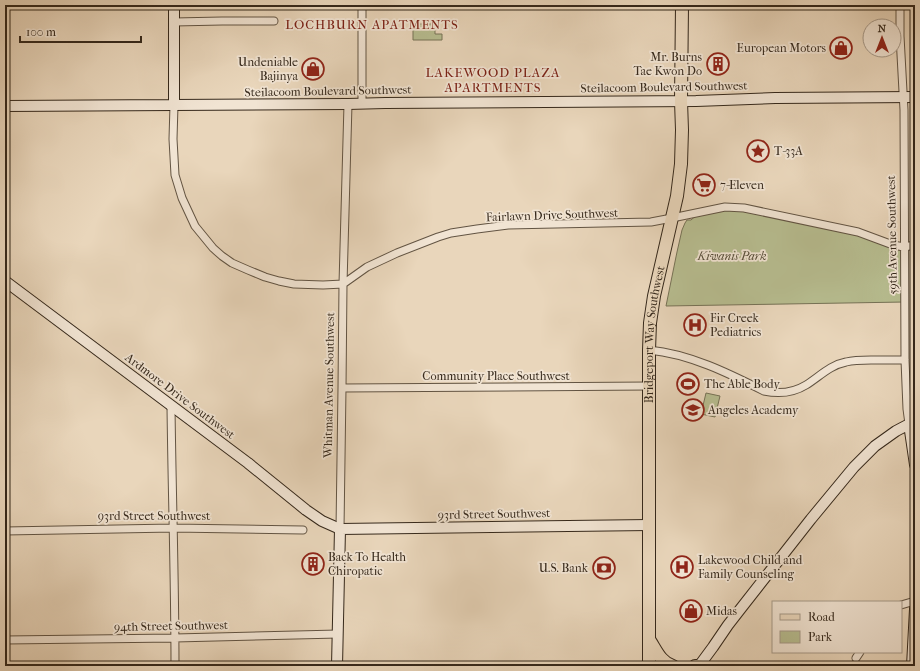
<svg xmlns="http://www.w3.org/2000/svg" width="920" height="671" viewBox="0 0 920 671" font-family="'IM FELL French Canon',serif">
<rect width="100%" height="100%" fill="#e9d6bb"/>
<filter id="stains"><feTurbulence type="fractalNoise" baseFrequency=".005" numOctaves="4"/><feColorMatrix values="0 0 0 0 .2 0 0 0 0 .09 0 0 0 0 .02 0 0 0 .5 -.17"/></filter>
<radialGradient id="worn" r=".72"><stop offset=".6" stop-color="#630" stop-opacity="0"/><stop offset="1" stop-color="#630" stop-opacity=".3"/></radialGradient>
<path fill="#b7bd90" stroke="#767256" d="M413,24H435V34H442V40H413Z
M744,208L904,247L905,302L666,306L677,252L682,230L685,223L687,220H691L699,213Z
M706,393L720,396L715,417L701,414Z"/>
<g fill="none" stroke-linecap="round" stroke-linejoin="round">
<g stroke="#625443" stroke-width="9">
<path id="street" d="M362,5V103
M900,5V36L904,110L905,360L907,409L909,424
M174,22L222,21H274
M174,105L173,139L175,175L182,198L195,226L213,248L222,256L232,263L248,270L265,277L279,281L294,284L323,285L343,284L367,267L397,253L438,237L451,233L477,229L508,225L651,222L672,218L725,207L744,208L858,232L893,245L904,247L915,245
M649,350C690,354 728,373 764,391C778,394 793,393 806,385C819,377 830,365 846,362C854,360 863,360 871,360C882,360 894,360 905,360
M342,388L649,386
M171,406C172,493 175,579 175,666
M340,529L342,388L343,284L348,104
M5,531L173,528L303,530
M901,605L915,601
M5,640L175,638L338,634
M856,658L860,652"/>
</g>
<g stroke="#35281b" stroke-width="12">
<path id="secondary" d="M174,105V5
M5,106L348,104L385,103L696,101L775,98L915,97
M5,281L248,463L306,510L322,521L340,529L649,525
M909,424L915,465
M337,666L340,529
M699,666L713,647L728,625L742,607L811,519L854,467L875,446L896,431L915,421
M912,666L915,609"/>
</g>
<g stroke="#35281b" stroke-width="14">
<g id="primary">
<path d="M650,641C656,650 661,663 673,666"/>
<path id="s1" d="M649,666V350L650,323L654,296L677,196L681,164L682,130L681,101L682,5"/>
<path d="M695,666H699"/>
</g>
</g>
<use href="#street" stroke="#f1e4d3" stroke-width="7"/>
<use href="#secondary" stroke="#f1e4d3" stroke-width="10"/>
<use href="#primary" stroke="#e9d6bb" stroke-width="12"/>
</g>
<defs>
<g id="shop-ring" transform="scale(1.15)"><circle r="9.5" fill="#f1e4d3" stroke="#8f2418" stroke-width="1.5"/><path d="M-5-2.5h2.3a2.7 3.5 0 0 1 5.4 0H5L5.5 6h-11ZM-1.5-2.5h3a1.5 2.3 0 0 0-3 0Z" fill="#8f2418"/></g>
<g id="building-ring" transform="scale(1.15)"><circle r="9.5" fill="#f1e4d3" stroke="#8f2418" stroke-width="1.5"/><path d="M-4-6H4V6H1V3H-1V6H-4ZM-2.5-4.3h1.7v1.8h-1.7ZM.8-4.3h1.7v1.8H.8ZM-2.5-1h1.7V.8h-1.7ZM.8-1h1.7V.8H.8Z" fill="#8f2418"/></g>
<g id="sight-ring" transform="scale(1.15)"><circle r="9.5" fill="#f1e4d3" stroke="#8f2418" stroke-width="1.5"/><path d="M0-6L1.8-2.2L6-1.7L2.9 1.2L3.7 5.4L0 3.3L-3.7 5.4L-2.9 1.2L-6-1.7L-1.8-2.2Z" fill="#8f2418"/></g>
<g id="supermarket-ring" transform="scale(1.15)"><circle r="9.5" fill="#f1e4d3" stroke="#8f2418" stroke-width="1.5"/><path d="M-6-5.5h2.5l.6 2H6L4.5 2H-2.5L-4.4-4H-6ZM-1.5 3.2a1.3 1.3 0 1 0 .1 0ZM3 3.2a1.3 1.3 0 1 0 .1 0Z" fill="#8f2418"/></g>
<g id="hospital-ring" transform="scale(1.15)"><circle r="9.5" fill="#f1e4d3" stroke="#8f2418" stroke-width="1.5"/><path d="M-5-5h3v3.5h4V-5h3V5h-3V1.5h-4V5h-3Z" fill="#8f2418"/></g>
<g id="stadium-ring" transform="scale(1.15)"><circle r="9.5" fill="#f1e4d3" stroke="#8f2418" stroke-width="1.5"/><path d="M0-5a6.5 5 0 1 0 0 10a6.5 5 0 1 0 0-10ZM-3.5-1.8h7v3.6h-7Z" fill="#8f2418"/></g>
<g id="school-ring" transform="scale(1.15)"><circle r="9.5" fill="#f1e4d3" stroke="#8f2418" stroke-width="1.5"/><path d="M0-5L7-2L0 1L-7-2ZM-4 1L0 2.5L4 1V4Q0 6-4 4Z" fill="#8f2418"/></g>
<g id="bank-ring" transform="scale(1.15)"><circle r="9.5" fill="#f1e4d3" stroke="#8f2418" stroke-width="1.5"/><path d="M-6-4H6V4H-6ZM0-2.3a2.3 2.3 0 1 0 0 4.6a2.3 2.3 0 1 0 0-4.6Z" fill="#8f2418"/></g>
</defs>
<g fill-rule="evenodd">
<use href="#shop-ring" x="841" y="48"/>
<use href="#building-ring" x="718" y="64"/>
<use href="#shop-ring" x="313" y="69"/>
<use href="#sight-ring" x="758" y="151"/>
<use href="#supermarket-ring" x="704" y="185"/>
<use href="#hospital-ring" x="695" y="325"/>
<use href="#stadium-ring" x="688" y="384"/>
<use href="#school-ring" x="693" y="410"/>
<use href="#building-ring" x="313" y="564"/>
<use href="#hospital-ring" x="682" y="567"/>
<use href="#bank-ring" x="604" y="568"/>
<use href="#shop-ring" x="691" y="611"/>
</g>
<g text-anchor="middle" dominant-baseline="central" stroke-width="3.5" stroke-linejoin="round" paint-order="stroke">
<g font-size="12" fill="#35281b" stroke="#f1e4d3" text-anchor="start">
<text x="826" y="48" text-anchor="end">European Motors</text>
<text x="702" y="57" text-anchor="end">Mr. Burns<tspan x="702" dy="14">Tae Kwon Do</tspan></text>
<text x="298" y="62" text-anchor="end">Undeniable<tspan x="298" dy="14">Bajinya</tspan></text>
<text x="774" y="151">T-33A</text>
<text x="720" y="185">7-Eleven</text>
<text x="710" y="318">Fir Creek<tspan x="710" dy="14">Pediatrics</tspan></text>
<text x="704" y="384">The Able Body</text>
<text x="708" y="410">Angeles Academy</text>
<text x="328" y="557">Back To Health<tspan x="328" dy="14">Chiropatic</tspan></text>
<text x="698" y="560">Lakewood Child and<tspan x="698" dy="14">Family Counseling</tspan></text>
<text x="588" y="568" text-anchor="end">U.S. Bank</text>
<text x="706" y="611">Midas</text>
</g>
<g font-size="12" fill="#35281b" stroke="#f1e4d3">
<text transform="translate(664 87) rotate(-1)">Steilacoom Boulevard Southwest</text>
<text transform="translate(328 91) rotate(-1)">Steilacoom Boulevard Southwest</text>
<text transform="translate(552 215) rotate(-2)">Fairlawn Drive Southwest</text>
<text transform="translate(892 235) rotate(-91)">59th Avenue Southwest</text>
<text stroke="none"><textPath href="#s1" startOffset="332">Bridgeport Way Southwest</textPath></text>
<text x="496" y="376">Community Place Southwest</text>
<text transform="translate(329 385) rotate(-89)">Whitman Avenue Southwest</text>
<text transform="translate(180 396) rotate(37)">Ardmore Drive Southwest</text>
<text transform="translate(494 514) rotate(-1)">93rd Street Southwest</text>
<text x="154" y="516">93rd Street Southwest</text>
<text transform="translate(171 626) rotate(-1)">94th Street Southwest</text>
</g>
<g font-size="12" font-style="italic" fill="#564d38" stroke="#f1e4d3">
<text x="732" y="256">Kiwanis Park</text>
</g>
<g font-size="13" letter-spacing="1" fill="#7a1f14" stroke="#f1e4d3">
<text x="372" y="24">LOCHBURN APATMENTS</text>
<text x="493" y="72">LAKEWOOD PLAZA<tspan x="493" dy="15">APARTMENTS</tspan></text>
</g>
</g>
<rect width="920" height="671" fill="none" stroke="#e9d6bb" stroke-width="20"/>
<rect x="6" y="6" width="908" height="659" fill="none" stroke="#35281b" stroke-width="2"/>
<rect x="10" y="10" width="900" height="651" fill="none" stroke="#35281b"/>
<rect x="772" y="601" width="130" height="52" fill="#f1e4d3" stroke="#a69989"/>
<rect x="780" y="614" width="20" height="6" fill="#e9d6bb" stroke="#a69989"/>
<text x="808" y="621" font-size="12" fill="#35281b">Road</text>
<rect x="780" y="631" width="20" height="12" fill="#b7bd90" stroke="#a69989"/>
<text x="808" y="641" font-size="12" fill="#35281b">Park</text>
<g transform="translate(882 38)"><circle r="19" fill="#f1e4d3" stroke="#a69989"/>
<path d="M0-3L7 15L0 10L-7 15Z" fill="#8f2418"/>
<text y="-6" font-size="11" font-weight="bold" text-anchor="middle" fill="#35281b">N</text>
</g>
<path d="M20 36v6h121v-6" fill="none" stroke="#35281b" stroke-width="2"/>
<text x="26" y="36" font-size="12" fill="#35281b" stroke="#f1e4d3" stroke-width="3" paint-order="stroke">100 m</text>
<rect width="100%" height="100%" filter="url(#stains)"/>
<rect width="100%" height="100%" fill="url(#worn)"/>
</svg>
